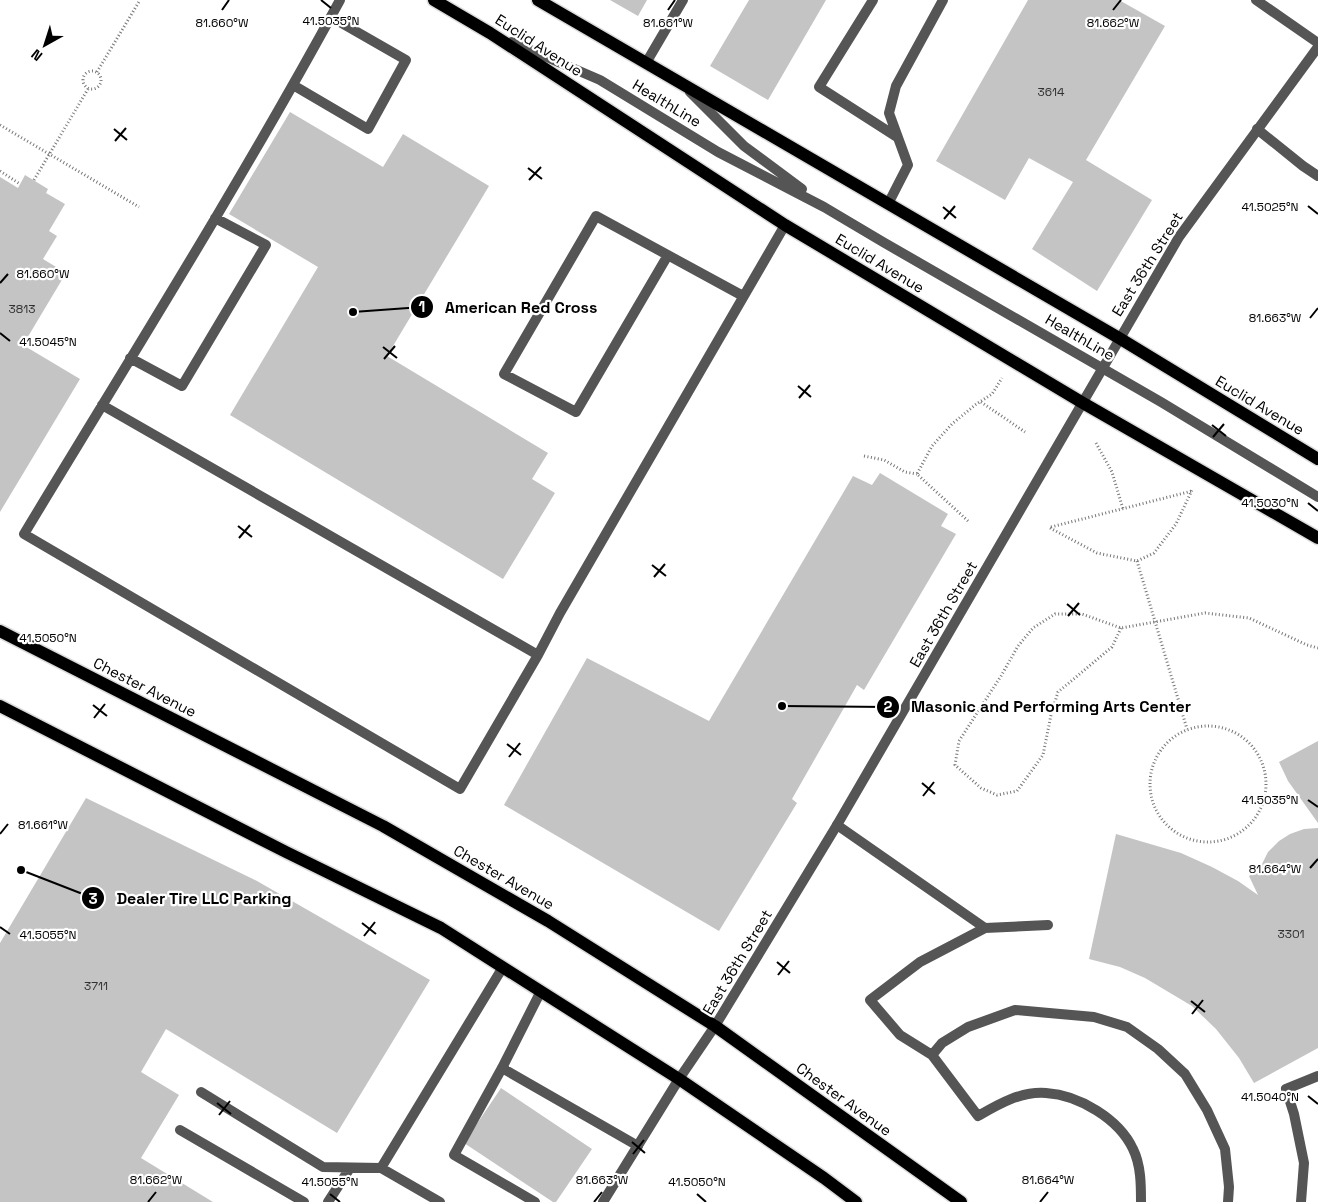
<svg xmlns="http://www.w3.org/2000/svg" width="1318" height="1202" viewBox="0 0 1318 1202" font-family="'Space Grotesk',sans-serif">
<rect width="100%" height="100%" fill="#fff"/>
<path fill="#c4c4c4" d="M610,0H647L638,16Z
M749,0H826L768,100L710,66Z
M1028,0H1119L1165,26L1086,160L1152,200L1097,291L1032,249L1073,182L1029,158L1005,200L936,161Z
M290,112L383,167L403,134L489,186L387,356L548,453L532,479L555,493L503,579L230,415L318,267L229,214Z
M25,175L48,189L46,193L65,204L49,231L57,236L43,259L66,273L23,345L80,379L0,512V177L18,188Z
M880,473L948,514L941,526L956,534L864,690L857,685L792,799L797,803L719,931L504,805L587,658L709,721L853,476L872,485Z
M1318,741V823L1288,781L1279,762Z
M86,798L257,881L430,980L337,1133L166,1029L141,1072L179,1095L141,1158L213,1202H0V943Z
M1318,828V1048L1254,1083L1239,1058L1216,1029L1192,1006L1145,978L1120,967L1089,959L1116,834L1181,853L1212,867L1238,881L1258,895L1249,876L1259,870L1268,852L1279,841L1290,834L1304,829Z
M501,1088L592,1149L556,1202H553L464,1143Z"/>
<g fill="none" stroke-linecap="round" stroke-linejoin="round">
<g stroke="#dbdbdb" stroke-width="15">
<path id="primary" d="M434,0L490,33L785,225L1083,403L1318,538
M538,0L1119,338L1318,459
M0,631L383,826L548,921L715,1026L961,1202
M0,706L286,852L441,928L679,1079L824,1178L856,1202"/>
</g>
<path stroke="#777" stroke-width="3" stroke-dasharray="1 2.5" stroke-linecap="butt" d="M83 80a9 9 0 1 1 18 0a9 9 0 1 1-18 0Z
M97,72L140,0
M0,125L139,207
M0,171L20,184
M34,180L88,89
M981,402L1025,432
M1096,443L1112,472L1123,509
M864,456L884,460L905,472L917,474
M968,521L917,474L932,446L952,424L975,405L992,394L1002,378
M1051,527L1192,491
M1050,528L1097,553L1137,561L1154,553L1176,524L1192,490
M1137,561L1187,729
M1121,628L1112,647L1058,692L1051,715L1043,755L1017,791L997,795L981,788L955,765L959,741L1001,676L1018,646L1033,628L1055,614H1082L1121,628L1205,613L1249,618L1307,645L1318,648
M1150 784a58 58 0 1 1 116 0a58 58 0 1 1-116 0Z"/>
<path stroke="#555" stroke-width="10" d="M873,0L819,87L897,137
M1256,0L1318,43
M512,42L600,80L718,152L824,207L883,242L1161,402L1318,497
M646,63L683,0
M293,85L368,129L406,60L331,17
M690,92L744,146L802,189
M1257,129L1303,166L1318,176
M888,204L908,165L889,113L896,86L943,0
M668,255L576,412L504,374L596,216L743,296
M130,358L182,386L266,245L215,218
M102,405L538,655L460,789L24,534C131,357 241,182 340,0
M538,655L560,613L785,225
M837,825L985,928
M1048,925L985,928L920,962L870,1000L900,1035L932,1055L978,1116C999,1104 1021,1091 1046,1093C1079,1095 1119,1119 1133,1149C1141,1165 1141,1185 1141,1202
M932,1055L942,1043L968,1027L1015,1010L1094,1017L1127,1027L1158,1049L1185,1074L1207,1110L1225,1149L1229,1187L1228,1202
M502,1068L638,1146
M201,1092L323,1167L381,1168
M180,1130L304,1202
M328,1202L350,1168
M440,1202L381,1168L503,967
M535,1202L454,1155L502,1068L541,991
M1301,1202L1304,1163L1294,1114L1286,1089L1318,1076"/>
<path stroke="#555" stroke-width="10" d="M603,1202L679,1079L715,1026L837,825L1179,237L1318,47"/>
<use href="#primary" stroke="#000" stroke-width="12"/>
</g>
<path fill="none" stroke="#000" stroke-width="2" d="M321,0L331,8M222,10L229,0M668,10L675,0M1113,10L1121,0M114,129L127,140M115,141L126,128M528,168L542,179M529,180L541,167M1308,206L1318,214M943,207L956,218M944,219L955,206M0,283L8,274M1310,318L1318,308M0,333L10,341M383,347L397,358M384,359L395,346M798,386L811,397M799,398L810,385M1212,425L1226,436M1213,437L1224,424M1308,503L1318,511M238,526L252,537M239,538L250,525M652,565L666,576M654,577L665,564M1067,604L1080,615M1068,616L1079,603M0,630L10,638M93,705L107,716M94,718L105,704M507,744L521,755M509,757L520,743M922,783L935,794M923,796L934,782M1308,800L1318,807M0,834L8,824M1310,868L1318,859M362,923L376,934M0,927L10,934M364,936L375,922M777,962L790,973M778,975L789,961M1191,1001L1205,1012M1192,1014L1203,1000M1308,1096L1318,1104M217,1103L231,1114M219,1115L230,1101M632,1142L645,1153M633,1154L644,1140M330,1194L340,1202M697,1194L706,1202M148,1202L156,1192M594,1202L602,1192M1040,1202L1048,1192"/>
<g text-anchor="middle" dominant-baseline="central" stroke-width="4.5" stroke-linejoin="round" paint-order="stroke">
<g font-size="12" fill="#313131">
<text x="1051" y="92">3614</text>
<text x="22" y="309">3813</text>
<text x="1291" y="934">3301</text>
<text x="96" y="986">3711</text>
</g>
<g font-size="15" fill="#000" stroke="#fff">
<text transform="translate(539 45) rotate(33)">Euclid Avenue</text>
<text transform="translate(667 103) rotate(31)">HealthLine</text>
<text transform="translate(880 263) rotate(31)">Euclid Avenue</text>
<text transform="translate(1147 264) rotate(-58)">East 36th Street</text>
<text transform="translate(1080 337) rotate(30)">HealthLine</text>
<text transform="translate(1260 405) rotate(31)">Euclid Avenue</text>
<text transform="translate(943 614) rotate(-60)">East 36th Street</text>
<text transform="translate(145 687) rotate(27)">Chester Avenue</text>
<text transform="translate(504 877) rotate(30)">Chester Avenue</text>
<text transform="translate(737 962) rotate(-59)">East 36th Street</text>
<text transform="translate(844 1099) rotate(36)">Chester Avenue</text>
</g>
</g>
<g font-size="12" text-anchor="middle" fill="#000" stroke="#fff" stroke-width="4.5" stroke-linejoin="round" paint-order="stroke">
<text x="331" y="25">41.5035°N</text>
<text x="222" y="27">81.660°W</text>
<text x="668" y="27">81.661°W</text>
<text x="1113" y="27">81.662°W</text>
<text x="1270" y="211">41.5025°N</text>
<text x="43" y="278">81.660°W</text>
<text x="1275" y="322">81.663°W</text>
<text x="48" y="346">41.5045°N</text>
<text x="1270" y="507">41.5030°N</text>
<text x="48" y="642">41.5050°N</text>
<text x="1270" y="804">41.5035°N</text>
<text x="43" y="829">81.661°W</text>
<text x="1275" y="873">81.664°W</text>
<text x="48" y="939">41.5055°N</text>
<text x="1270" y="1101">41.5040°N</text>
<text x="156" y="1184">81.662°W</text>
<text x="602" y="1184">81.663°W</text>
<text x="1048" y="1184">81.664°W</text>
<text x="330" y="1186">41.5055°N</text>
<text x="697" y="1186">41.5050°N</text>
</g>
<path fill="none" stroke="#000" stroke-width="2" d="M353 312L422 307M782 706L888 707M21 870L93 898"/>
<g fill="#000" stroke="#fff" stroke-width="2">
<circle cx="353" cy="312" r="5"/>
<circle cx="782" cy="706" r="5"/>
<circle cx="21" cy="870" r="5"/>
<circle cx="422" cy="307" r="12"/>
<circle cx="888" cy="707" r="12"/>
<circle cx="93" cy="898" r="12"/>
</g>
<g font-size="15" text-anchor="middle" font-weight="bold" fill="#fff">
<text x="422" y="312">1</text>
<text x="888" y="712">2</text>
<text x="93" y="904">3</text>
</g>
<g font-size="16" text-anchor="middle" font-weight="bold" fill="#000" stroke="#fff" stroke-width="4.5" stroke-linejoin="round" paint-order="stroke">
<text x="521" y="313">American Red Cross</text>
<text x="1051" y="712">Masonic and Performing Arts Center</text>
<text x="204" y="904">Dealer Tire LLC Parking</text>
</g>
<g transform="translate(45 45) rotate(219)" stroke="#ffffff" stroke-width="4" paint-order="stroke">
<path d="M0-4L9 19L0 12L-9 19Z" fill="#000000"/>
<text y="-8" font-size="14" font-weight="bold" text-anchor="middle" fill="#000000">N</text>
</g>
</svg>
